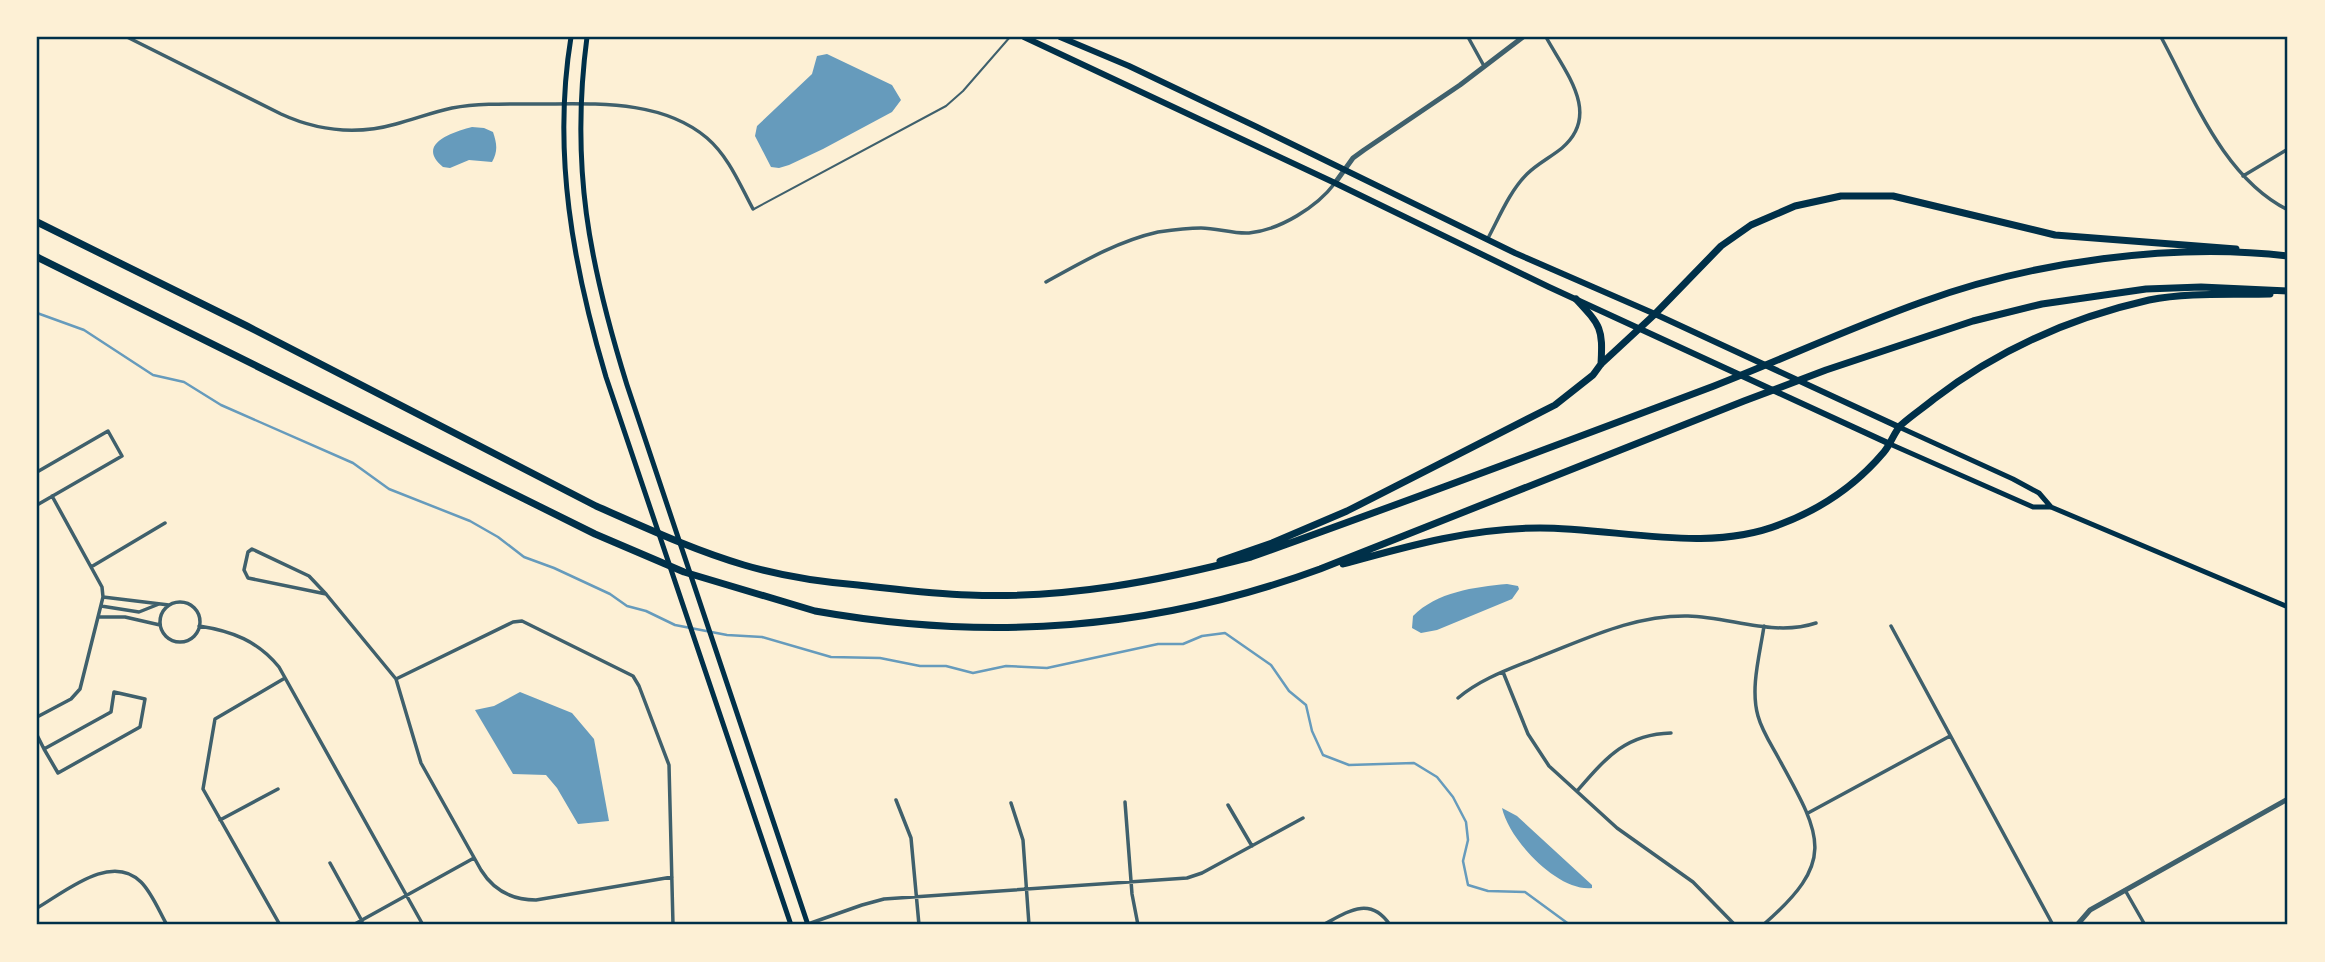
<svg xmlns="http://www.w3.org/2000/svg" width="2325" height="962" viewBox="0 0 2325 962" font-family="Arial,sans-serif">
<rect width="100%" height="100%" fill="#fdf0d5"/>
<path fill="#669bbc" d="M827,54L892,85L901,100L892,112L823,149L789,165L779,168L771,167L755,136L757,126L812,74L817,56Z
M472,127L484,128L493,132C497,144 498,151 492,162L469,160L450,168L443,167C415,144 453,132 472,127Z
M1507,584L1518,586L1519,589L1512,599L1437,630L1421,633L1412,628L1413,616C1437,592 1474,587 1507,584Z
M520,692L572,713L594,739L609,821L578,824L557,788L546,775L513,774L475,710L494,706Z
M1502,808L1517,816L1592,885V888C1558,892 1509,840 1502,808Z"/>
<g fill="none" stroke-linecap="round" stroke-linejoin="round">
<path stroke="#669bbc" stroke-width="2.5" d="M37,313L84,330L153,375L184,382L221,405L353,463L389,489L470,521L498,537L524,557L554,568L610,594L627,606L646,611L675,625L727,635L762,637L831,657L880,658L920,666H946L973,673L1006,666L1047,668L1158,644H1183L1202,636L1225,633L1271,665L1289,691L1306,705L1312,731L1323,755L1349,765L1414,763L1437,777L1453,797L1466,822L1468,840L1463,861L1468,885L1488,891L1525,892L1570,925"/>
<path stroke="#3f606c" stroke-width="2" d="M754,209L946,106L963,91L1010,37"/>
<path stroke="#3f606c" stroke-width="3.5" d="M127,37L281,114C318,131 357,135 396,124C415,119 433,112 452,108C480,103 510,104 538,104C594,104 661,99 707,138C729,157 740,185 753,209
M1468,37L1484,66
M2161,37C2194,98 2223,177 2288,210
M2243,176L2288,149
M1487,240C1499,218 1509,192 1527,174C1537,164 1551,157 1562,148C1602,114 1565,72 1546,37
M1046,282C1082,262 1118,241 1158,232C1172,230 1188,228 1201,228C1217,228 1233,234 1249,233C1280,230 1317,207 1335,183
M37,472L108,431L122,456L37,505
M252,549L309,576L326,594L248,578L244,570L248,552Z
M91,567L165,523
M326,594L396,679L421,763L481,870C494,891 512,900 536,900L672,877
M103,597L169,605
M160 622a20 20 0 1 1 40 0a20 20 0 1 1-40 0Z
M101,606L139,612L159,604
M98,617H125L160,625
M199,626C232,631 258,641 279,667L423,925
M1891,626L2053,925
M1503,672L1528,734L1549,766L1617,828L1693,882L1735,925
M396,679L513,622L522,621L633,676L639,686L669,765L673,925
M114,692L145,699L140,727L58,773L44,749L111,712Z
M1458,698C1482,678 1510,669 1539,657C1588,638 1634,615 1688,616C1731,617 1774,637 1816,623
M37,717L71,699L80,689L103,597L102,587L52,496
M37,735L44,749
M1577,791C1605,759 1625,734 1671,733
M896,800L911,838L919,925
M1125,802L1132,894L1138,925
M1011,803L1023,840L1029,925
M1228,805L1252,846
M1808,813L1950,736
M220,820L278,789
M330,863L362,921
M2125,890L2145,925
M37,908C65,892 111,852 141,882C152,893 159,911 167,925
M808,924L862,905L884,899L1187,878L1202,873L1303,818
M280,925L203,789L215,719L285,678
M353,925L474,858
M1323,925C1347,912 1370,895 1390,925
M1763,925C1837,861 1822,837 1779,759C1772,746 1762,731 1758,716C1750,688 1760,654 1764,626"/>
<path stroke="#3f606c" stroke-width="5" d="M1335,183L1353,158L1364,150L1460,85L1523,37
M2077,925L2090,910L2288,799"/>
<path stroke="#003049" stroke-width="5" d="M571,37C552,153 573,266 606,377L791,925
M587,37C570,166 589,263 627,385L808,925
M1899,427L2013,479L2039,493L2051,507
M1890,444L2033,507H2051L2288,607"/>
<path stroke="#003049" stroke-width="6" d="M1024,37L1335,183L1549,287L1890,444
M1060,37L1129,66L1257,127L1515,253L1655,314L1899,427"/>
<path stroke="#003049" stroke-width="7" d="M37,222L247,326L596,506C644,527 693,550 744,565C781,576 820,582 858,585C895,589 932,594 969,595C1066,599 1159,581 1251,557C1406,502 1560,444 1714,386C1783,359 1852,327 1922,302C2031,262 2173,242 2288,256
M37,257L595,534L684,572L815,611C989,642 1154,630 1320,569L1744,401L1826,370L1973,321L2042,304L2146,289L2201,287L2288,291
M1576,299C1601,326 1603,328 1601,364
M1220,561L1272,543L1347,511L1555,405L1593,375L1601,364L1655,314L1721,246L1751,225L1795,206L1841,196H1893L2055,235L2236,249
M1343,564C1408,546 1471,528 1540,528C1618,528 1707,554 1781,524C1821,509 1857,484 1884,452C1891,444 1894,432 1901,425C1911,416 1923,408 1934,399C1999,349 2069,318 2149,300C2188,292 2230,295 2270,294"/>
</g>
<rect width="2325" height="962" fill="none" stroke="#fdf0d5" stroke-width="77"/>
<rect x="38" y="38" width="2248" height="885" fill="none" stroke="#003049" stroke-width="2.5"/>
</svg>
